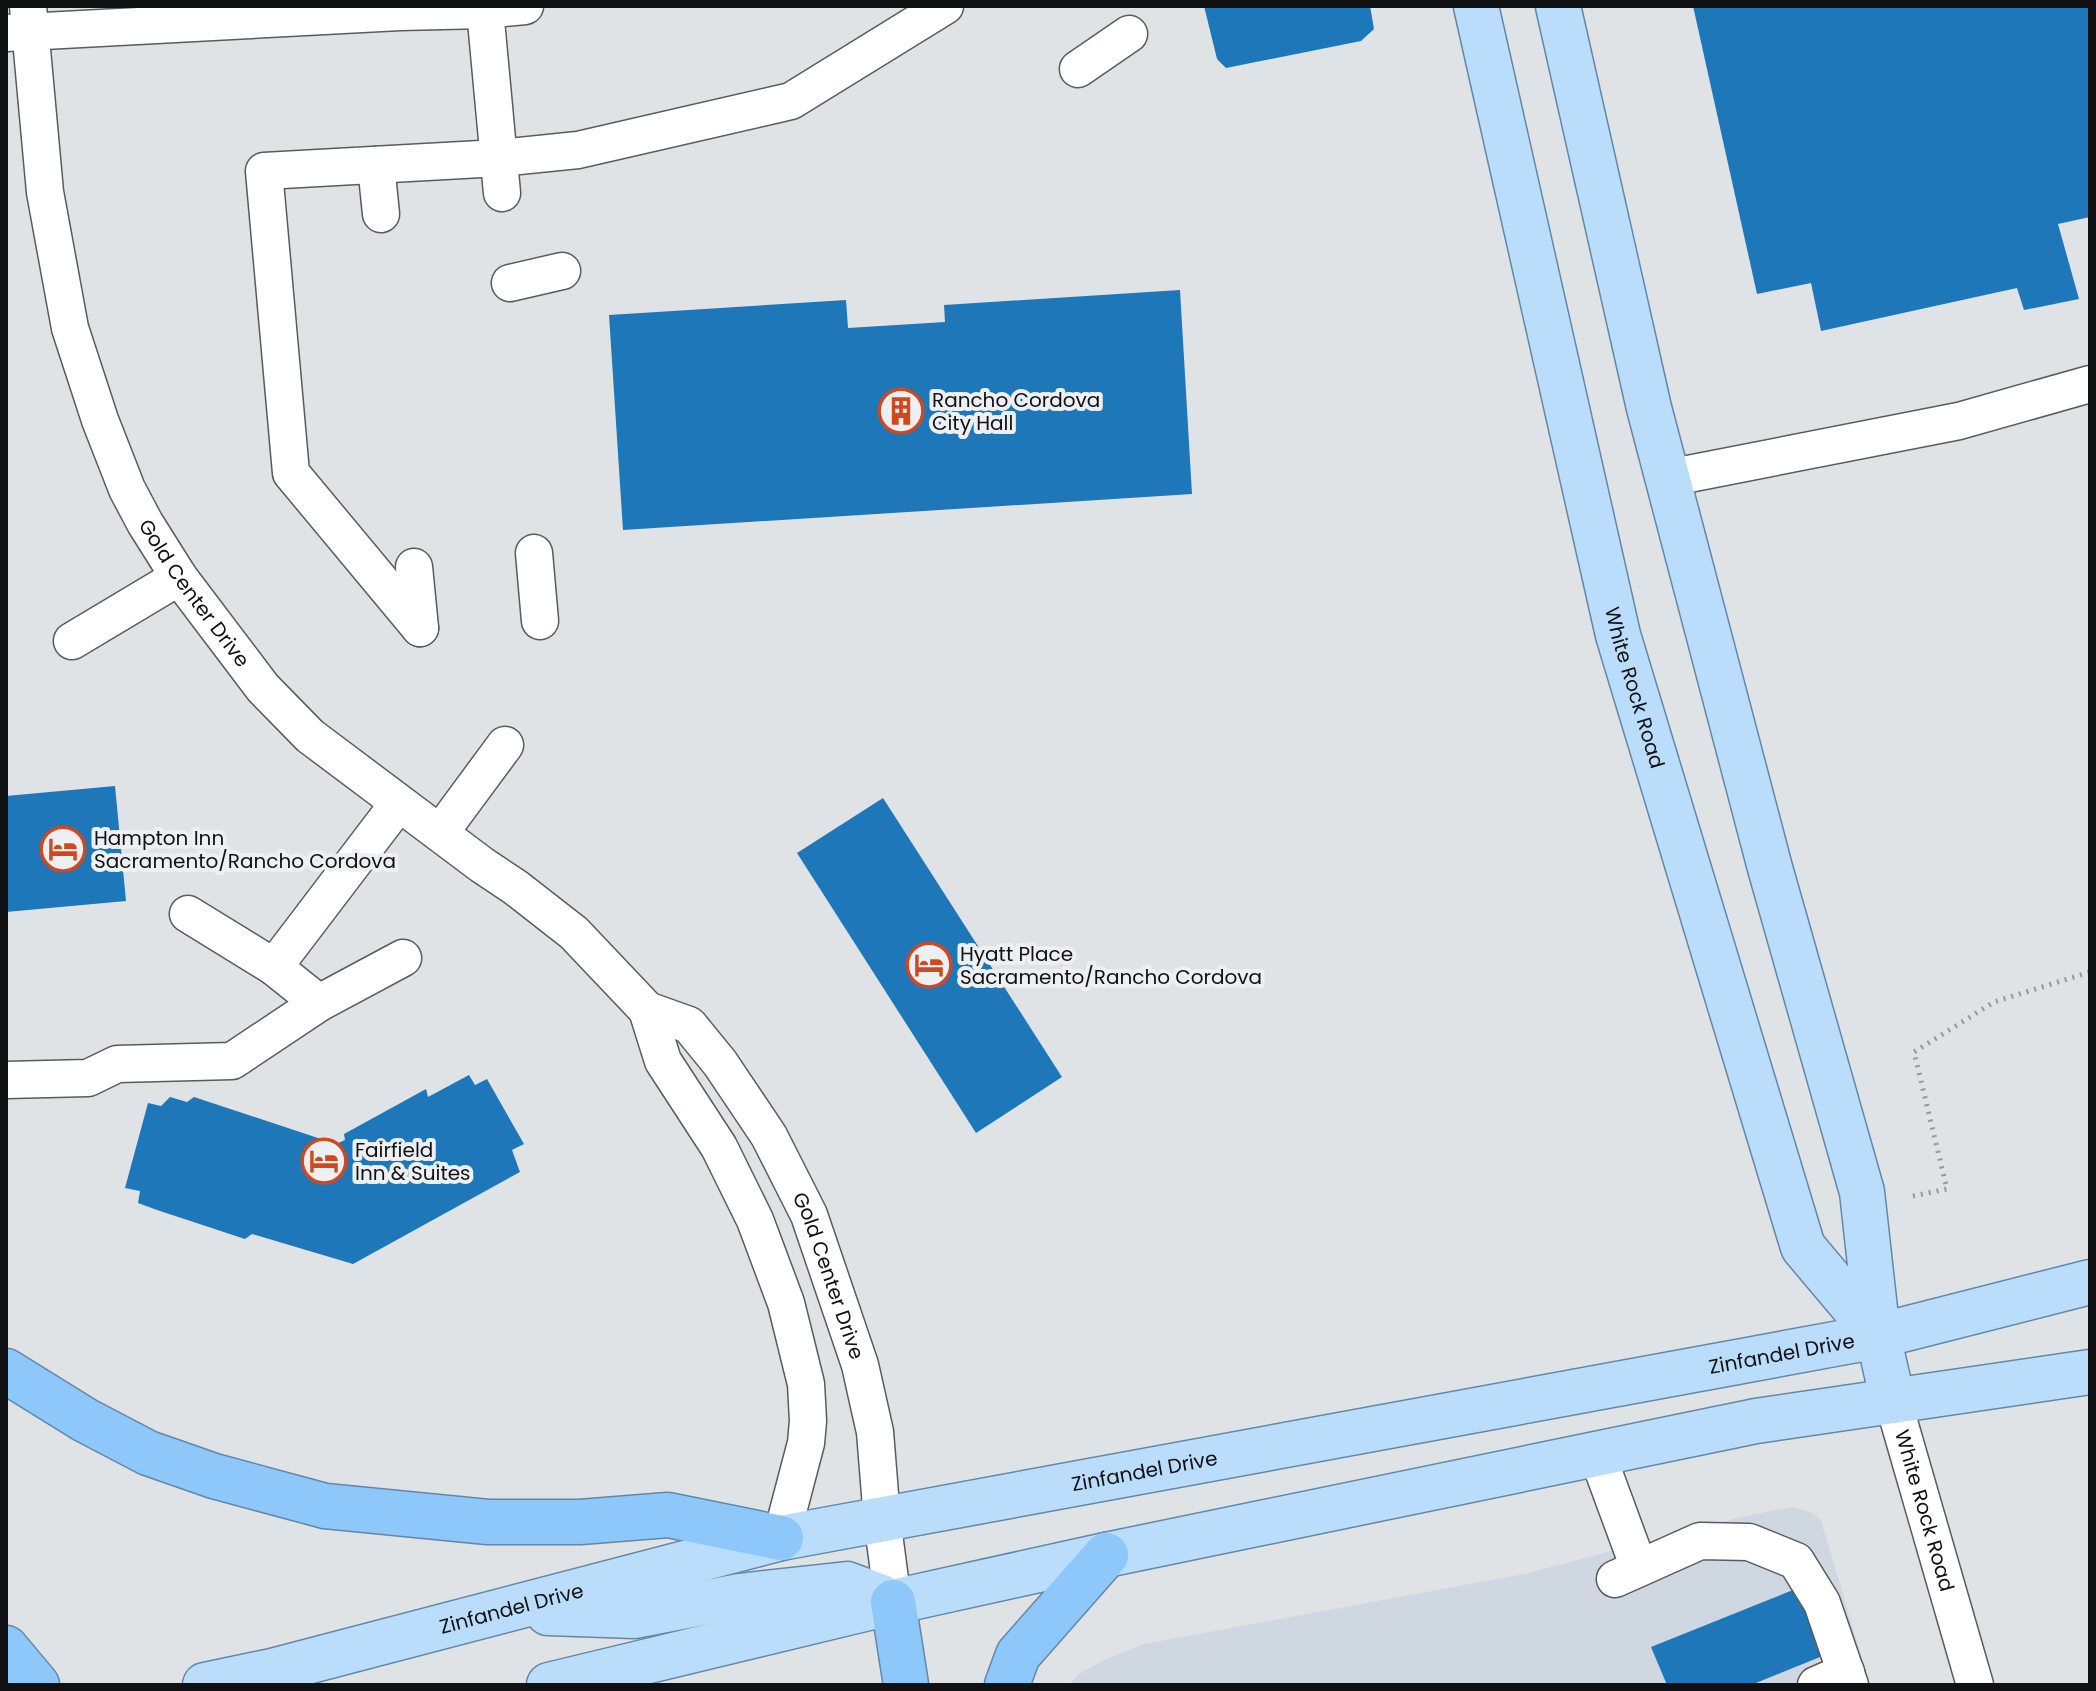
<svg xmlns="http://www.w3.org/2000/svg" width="2096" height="1691" viewBox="0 0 2096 1691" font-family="Poppins,sans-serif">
<rect width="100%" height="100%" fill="#e0e3e5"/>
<path fill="#cfd8e1" d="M1792,1507L1811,1512L1821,1520L1870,1685H1069L1080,1673L1106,1659L1144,1644L1524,1574L1741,1517Z"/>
<path fill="#1d77b8" d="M1204,6H1370L1374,29L1361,41L1226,68L1217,59Z
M1693,6H2090V217L2058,224L2079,299L2024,310L2017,288L1821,331L1811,283L1757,294Z
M1180,290L1192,494L623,530L609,315L846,300L848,328L945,322L944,305Z
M115,786L126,901L6,912V796Z
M883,798L1062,1077L976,1133L797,853Z
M469,1075L475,1085L487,1079L524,1144L512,1150L520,1172L353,1264L252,1234L245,1239L157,1210L138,1203L140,1191L125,1188L148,1103L161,1106L170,1097L187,1102L194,1097L336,1144L345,1140L344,1134L426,1089L428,1097Z
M1803,1586L1830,1653L1751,1685H1667L1651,1647Z"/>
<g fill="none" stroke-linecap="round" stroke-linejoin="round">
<g stroke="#595b5d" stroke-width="39">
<g id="minor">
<path id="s1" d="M28,6L45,192L70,328L100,420L127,489L145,523L179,577L263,688L310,736L482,865L515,887L574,933L647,1010L663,1061L719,1147L755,1220L786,1303L806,1384L808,1421L806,1443L781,1538"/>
<path d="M485,10L502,193"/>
<path d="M6,33L400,12L485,10L525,6"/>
<path d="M1078,69L1129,34"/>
<path d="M376,165L381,214"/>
<path d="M510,283L562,271"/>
<path d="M1668,478L1959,421L2090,384"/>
<path d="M534,553L540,621"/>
<path d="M414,567L420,628"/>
<path d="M420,628L291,473L264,171L499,158L578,150L791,101L945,6"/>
<path d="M72,641L179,577"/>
<path d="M440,833L505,745"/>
<path d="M188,914L274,967"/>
<path d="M319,1003L274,967L398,804"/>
<path id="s2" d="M647,1010L689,1025L720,1063L769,1136L809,1215L860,1365L875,1432L882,1519L893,1602"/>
<path d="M6,1080L88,1078L117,1064L232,1061L319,1003L403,958"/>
<path id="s3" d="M1893,1401L1975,1685"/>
<path d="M1597,1454L1639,1568"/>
<path d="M1615,1579L1700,1541L1749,1542L1796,1561L1822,1603L1850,1685"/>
<path d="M1816,1685L1846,1672"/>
</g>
</g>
<g stroke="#6287a9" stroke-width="47">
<g id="major">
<path id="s4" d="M1476,6L1618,635L1803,1247L1878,1336"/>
<path d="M1558,6L1649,408L1770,868L1862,1192L1878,1336L1893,1401"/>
<path d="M548,1613L635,1616L739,1596L847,1584L882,1597"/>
<path id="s5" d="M205,1685L272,1671L781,1538L1878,1336L2090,1282"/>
<path d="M549,1685L893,1602L1106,1555L1756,1421L2090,1372"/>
</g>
</g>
<g stroke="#6287a9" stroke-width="47">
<path id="highway" d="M6,1371L85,1420L148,1453L214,1476L325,1506L488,1522H580L668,1515L781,1538
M893,1602L906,1685
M6,1648L37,1685
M1007,1685L1018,1655L1106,1555"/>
</g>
<path stroke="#959899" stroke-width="5" stroke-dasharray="2 6" stroke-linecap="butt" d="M1913,1196L1947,1189L1914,1052L1994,1002L2090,972"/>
<use href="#minor" stroke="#fff" stroke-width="36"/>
<use href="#major" stroke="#bbddfc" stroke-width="44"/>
<use href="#highway" stroke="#8ec7fa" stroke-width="44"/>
</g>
<defs>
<g id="building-ring" transform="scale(2.3)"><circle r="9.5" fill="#edf0f3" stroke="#d0481f" stroke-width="1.5"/><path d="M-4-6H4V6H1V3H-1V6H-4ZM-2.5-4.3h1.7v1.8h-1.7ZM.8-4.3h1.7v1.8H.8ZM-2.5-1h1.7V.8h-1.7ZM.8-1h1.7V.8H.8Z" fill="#d0481f"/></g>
<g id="hotel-ring" transform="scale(2.3)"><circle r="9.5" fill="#edf0f3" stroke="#d0481f" stroke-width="1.5"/><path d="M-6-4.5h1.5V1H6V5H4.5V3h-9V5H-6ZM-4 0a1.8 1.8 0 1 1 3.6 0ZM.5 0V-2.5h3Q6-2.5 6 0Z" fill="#d0481f"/></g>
</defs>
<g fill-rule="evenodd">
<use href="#building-ring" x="901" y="411"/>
<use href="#hotel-ring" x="63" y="849"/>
<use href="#hotel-ring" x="929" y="965"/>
<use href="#hotel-ring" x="324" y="1161"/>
</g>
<g text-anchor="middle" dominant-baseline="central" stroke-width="8" stroke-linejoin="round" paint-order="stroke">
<g font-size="20" fill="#101112" stroke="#edf0f3" text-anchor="start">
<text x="932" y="400">Rancho Cordova<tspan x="932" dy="23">City Hall</tspan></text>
<text x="94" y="838">Hampton Inn<tspan x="94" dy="23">Sacramento/Rancho Cordova</tspan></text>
<text x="960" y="954">Hyatt Place<tspan x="960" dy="23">Sacramento/Rancho Cordova</tspan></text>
<text x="355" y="1150">Fairfield<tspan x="355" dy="23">Inn &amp; Suites</tspan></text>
</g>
<g font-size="20" fill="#101112" stroke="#edf0f3">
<text stroke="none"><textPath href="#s1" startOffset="620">Gold Center Drive</textPath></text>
<text stroke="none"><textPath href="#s4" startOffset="700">White Rock Road</textPath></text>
<text stroke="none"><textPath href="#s2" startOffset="334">Gold Center Drive</textPath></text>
<text stroke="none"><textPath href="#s5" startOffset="1612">Zinfandel Drive</textPath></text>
<text stroke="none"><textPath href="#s5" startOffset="964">Zinfandel Drive</textPath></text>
<text stroke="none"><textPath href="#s3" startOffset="114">White Rock Road</textPath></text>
<text stroke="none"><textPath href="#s5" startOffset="316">Zinfandel Drive</textPath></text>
</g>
</g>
<rect width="2096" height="1691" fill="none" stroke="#101112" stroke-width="16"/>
</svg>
